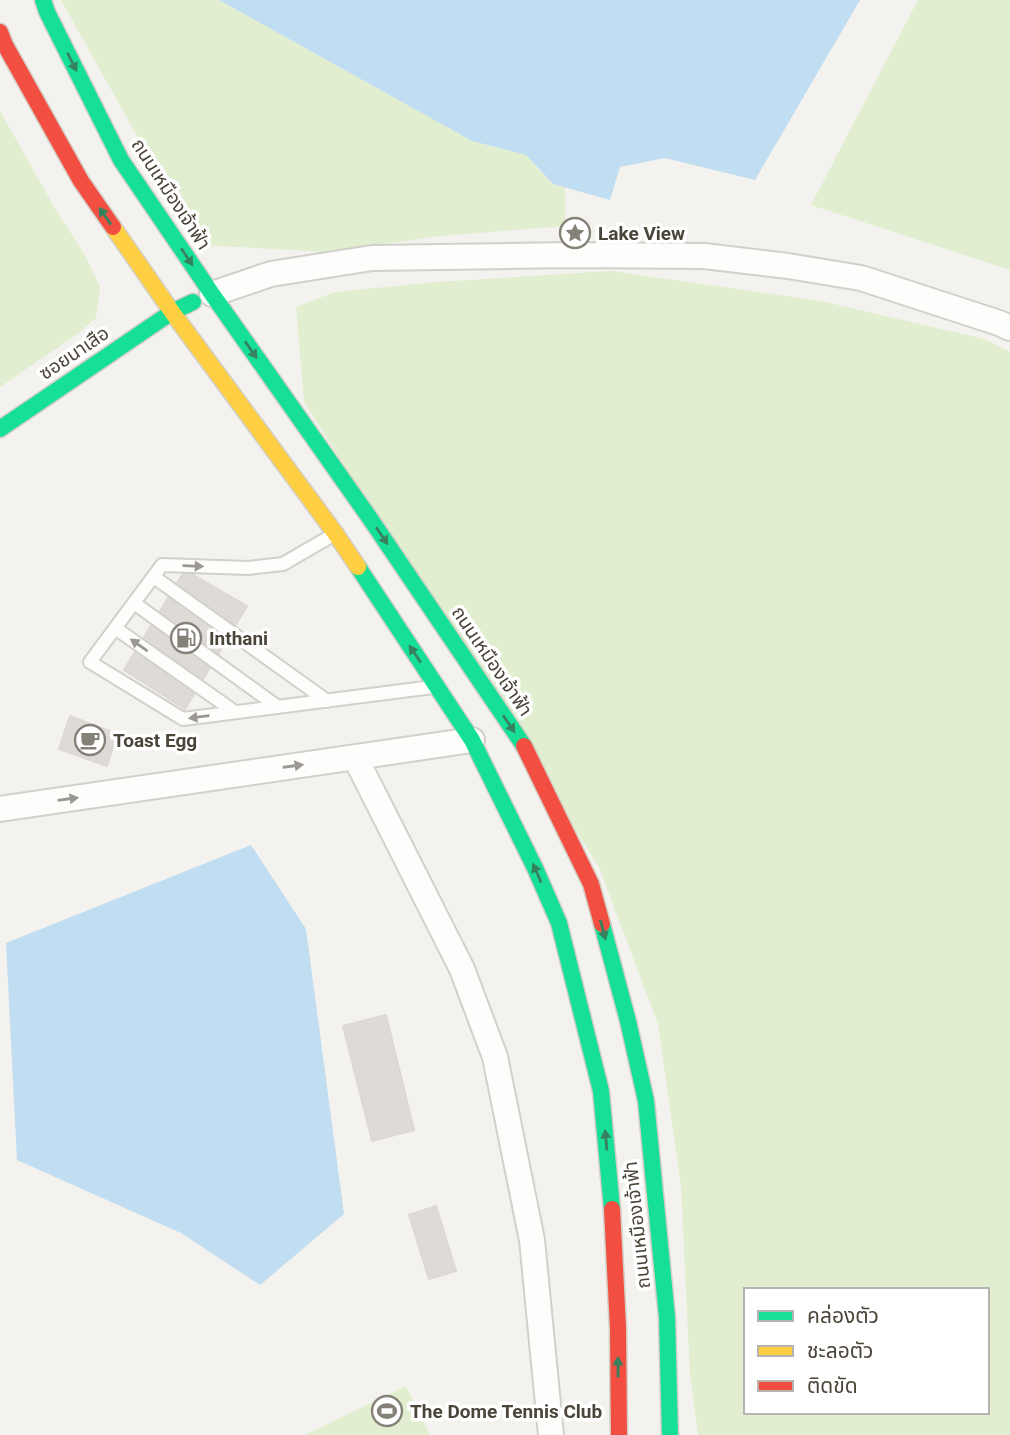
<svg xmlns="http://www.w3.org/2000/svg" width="1010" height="1435" viewBox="0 0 1010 1435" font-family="Roboto,'Noto Sans Thai',sans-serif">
<rect width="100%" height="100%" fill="#f4f2ee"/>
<path fill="#e1eecf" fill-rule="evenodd" d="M61,0H219L472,141L526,155L552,184L565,187V226L441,236L329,252L198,245Z
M918,0H1010V270L811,205Z
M0,111L56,210L86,257L100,287L96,318L76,335L0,387Z
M611,271L821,301L984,339L1010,352V1435H698L690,1374L681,1186L658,1024L599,867L304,402L296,307L335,292L437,282ZM746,1290H987V1412H746Z
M406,1386L430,1435H305Z"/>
<path fill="#c0ddf1" d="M219,0H860L755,180L665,158L620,167L610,200L553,184L526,155L472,141Z
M251,845L306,929L344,1214L260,1285L181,1233L17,1160L6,943Z"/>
<path fill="#dedbd6" stroke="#dcd9d4" stroke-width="2" d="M185,570L247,606L185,709L124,670Z
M70,716L117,734L107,766L59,749Z
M386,1015L414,1130L372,1141L343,1026Z
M436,1206L456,1271L429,1279L409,1215Z"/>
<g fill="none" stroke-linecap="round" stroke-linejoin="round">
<g stroke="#d2d0cb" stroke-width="16">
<path id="lane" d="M333,535L283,564L248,568L162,565L90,662L183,719L433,687
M154,577L327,701
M134,603L278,707
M115,628L235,712"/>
</g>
<g stroke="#d2d0cb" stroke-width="28">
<path id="street" d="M212,294L271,274L372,258L570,255L704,256L788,266L861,278L999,323L1010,328
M355,757L462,969L495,1057L532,1240L551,1435
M0,809L472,740"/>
</g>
<g stroke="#d3cfc5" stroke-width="19">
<path id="fast" d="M43,0L47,12L121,160L212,294L369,517L524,746
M0,429L172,312L193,302
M358,567L472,740L535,868L559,923L601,1091L612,1209
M602,924L628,1021L646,1101L667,1317L670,1435"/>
</g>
<g stroke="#d3cfc5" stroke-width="19">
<path id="slow" d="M113,227L172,312L335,533L358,567"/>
</g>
<g stroke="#d3cfc5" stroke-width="19">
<path id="jam" d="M0,32L5,45L81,181L113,227
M524,746L591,884L602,924
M612,1209L618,1328L619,1435"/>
</g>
<use href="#lane" stroke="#fdfdfc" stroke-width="12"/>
<use href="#street" stroke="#fdfdfc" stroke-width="24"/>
<use href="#fast" stroke="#16e098" stroke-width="16"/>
<use href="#slow" stroke="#ffcf43" stroke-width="16"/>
<use href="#jam" stroke="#f24e42" stroke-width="16"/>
</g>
<defs><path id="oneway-solid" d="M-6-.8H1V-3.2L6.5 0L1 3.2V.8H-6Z" transform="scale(1.75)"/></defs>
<g fill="#36825f">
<use href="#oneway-solid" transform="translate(72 62) rotate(64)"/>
<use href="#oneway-solid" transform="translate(105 216) rotate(-125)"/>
<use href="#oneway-solid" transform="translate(187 257) rotate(56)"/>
<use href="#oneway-solid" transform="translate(251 350) rotate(55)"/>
<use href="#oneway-solid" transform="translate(382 536) rotate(56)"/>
<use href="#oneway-solid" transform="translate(415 654) rotate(-124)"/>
<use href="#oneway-solid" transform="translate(509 724) rotate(56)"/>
<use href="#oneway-solid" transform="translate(537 873) rotate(-114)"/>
<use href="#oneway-solid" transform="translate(603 930) rotate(75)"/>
<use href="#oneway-solid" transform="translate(606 1140) rotate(-95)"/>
<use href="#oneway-solid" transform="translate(618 1367) rotate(-91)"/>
</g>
<g fill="#9b9791">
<use href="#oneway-solid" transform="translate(193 566) rotate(2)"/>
<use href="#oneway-solid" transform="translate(139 645) rotate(-145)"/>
<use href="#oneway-solid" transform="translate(199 717) rotate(173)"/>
<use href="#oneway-solid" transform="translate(293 766) rotate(-8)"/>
<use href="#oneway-solid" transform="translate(68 799) rotate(-8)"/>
</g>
<defs>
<g id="sight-ring" transform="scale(1.575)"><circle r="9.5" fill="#fff" stroke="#868178" stroke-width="1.5"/><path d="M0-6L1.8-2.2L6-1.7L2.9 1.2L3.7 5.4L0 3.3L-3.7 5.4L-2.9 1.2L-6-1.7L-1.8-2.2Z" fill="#868178"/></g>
<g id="fuel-ring" transform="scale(1.575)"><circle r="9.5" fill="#fff" stroke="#868178" stroke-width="1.5"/><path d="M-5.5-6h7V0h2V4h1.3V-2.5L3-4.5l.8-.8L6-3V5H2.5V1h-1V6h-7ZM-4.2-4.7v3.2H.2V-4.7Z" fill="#868178"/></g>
<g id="cafe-ring" transform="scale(1.575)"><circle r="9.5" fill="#fff" stroke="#868178" stroke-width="1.5"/><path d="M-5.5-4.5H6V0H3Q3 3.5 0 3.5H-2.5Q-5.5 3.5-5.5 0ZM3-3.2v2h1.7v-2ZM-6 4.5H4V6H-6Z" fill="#868178"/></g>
<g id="stadium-ring" transform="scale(1.575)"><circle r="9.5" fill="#fff" stroke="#868178" stroke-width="1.5"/><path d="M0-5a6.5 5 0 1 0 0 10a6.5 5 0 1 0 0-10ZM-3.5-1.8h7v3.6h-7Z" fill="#868178"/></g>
</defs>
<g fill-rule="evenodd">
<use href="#sight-ring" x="575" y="233"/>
<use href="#fuel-ring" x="186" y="638"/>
<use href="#cafe-ring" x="90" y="740"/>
<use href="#stadium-ring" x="387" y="1411"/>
</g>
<g text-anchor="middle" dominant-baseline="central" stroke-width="7" stroke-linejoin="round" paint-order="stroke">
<g font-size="19" fill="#4b4439" stroke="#fff">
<text transform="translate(171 194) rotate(57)">ถนนเหมืองเจ้าฟ้า</text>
<text transform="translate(74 353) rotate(-34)">ซอยนาเสือ</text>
<text transform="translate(492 661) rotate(56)">ถนนเหมืองเจ้าฟ้า</text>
<text transform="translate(637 1225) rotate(-96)">ถนนเหมืองเจ้าฟ้า</text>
</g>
<g font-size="19" font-weight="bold" fill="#4b4439" stroke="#fff" text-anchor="start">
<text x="598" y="233">Lake View</text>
<text x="209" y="638">Inthani</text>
<text x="113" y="740">Toast Egg</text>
<text x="410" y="1411">The Dome Tennis Club</text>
</g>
</g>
<rect x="744" y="1288" width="245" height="126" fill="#ffffff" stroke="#b7b4b0" stroke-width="2"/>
<rect x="758" y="1311" width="35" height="10" fill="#16e098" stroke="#b7b4b0" stroke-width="2"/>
<text x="807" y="1323" font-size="21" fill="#4b4439">คล่องตัว</text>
<rect x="758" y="1346" width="35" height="10" fill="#ffcf43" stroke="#b7b4b0" stroke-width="2"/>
<text x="807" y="1358" font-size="21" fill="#4b4439">ชะลอตัว</text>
<rect x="758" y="1381" width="35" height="10" fill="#f24e42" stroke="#b7b4b0" stroke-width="2"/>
<text x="807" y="1393" font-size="21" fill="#4b4439">ติดขัด</text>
</svg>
